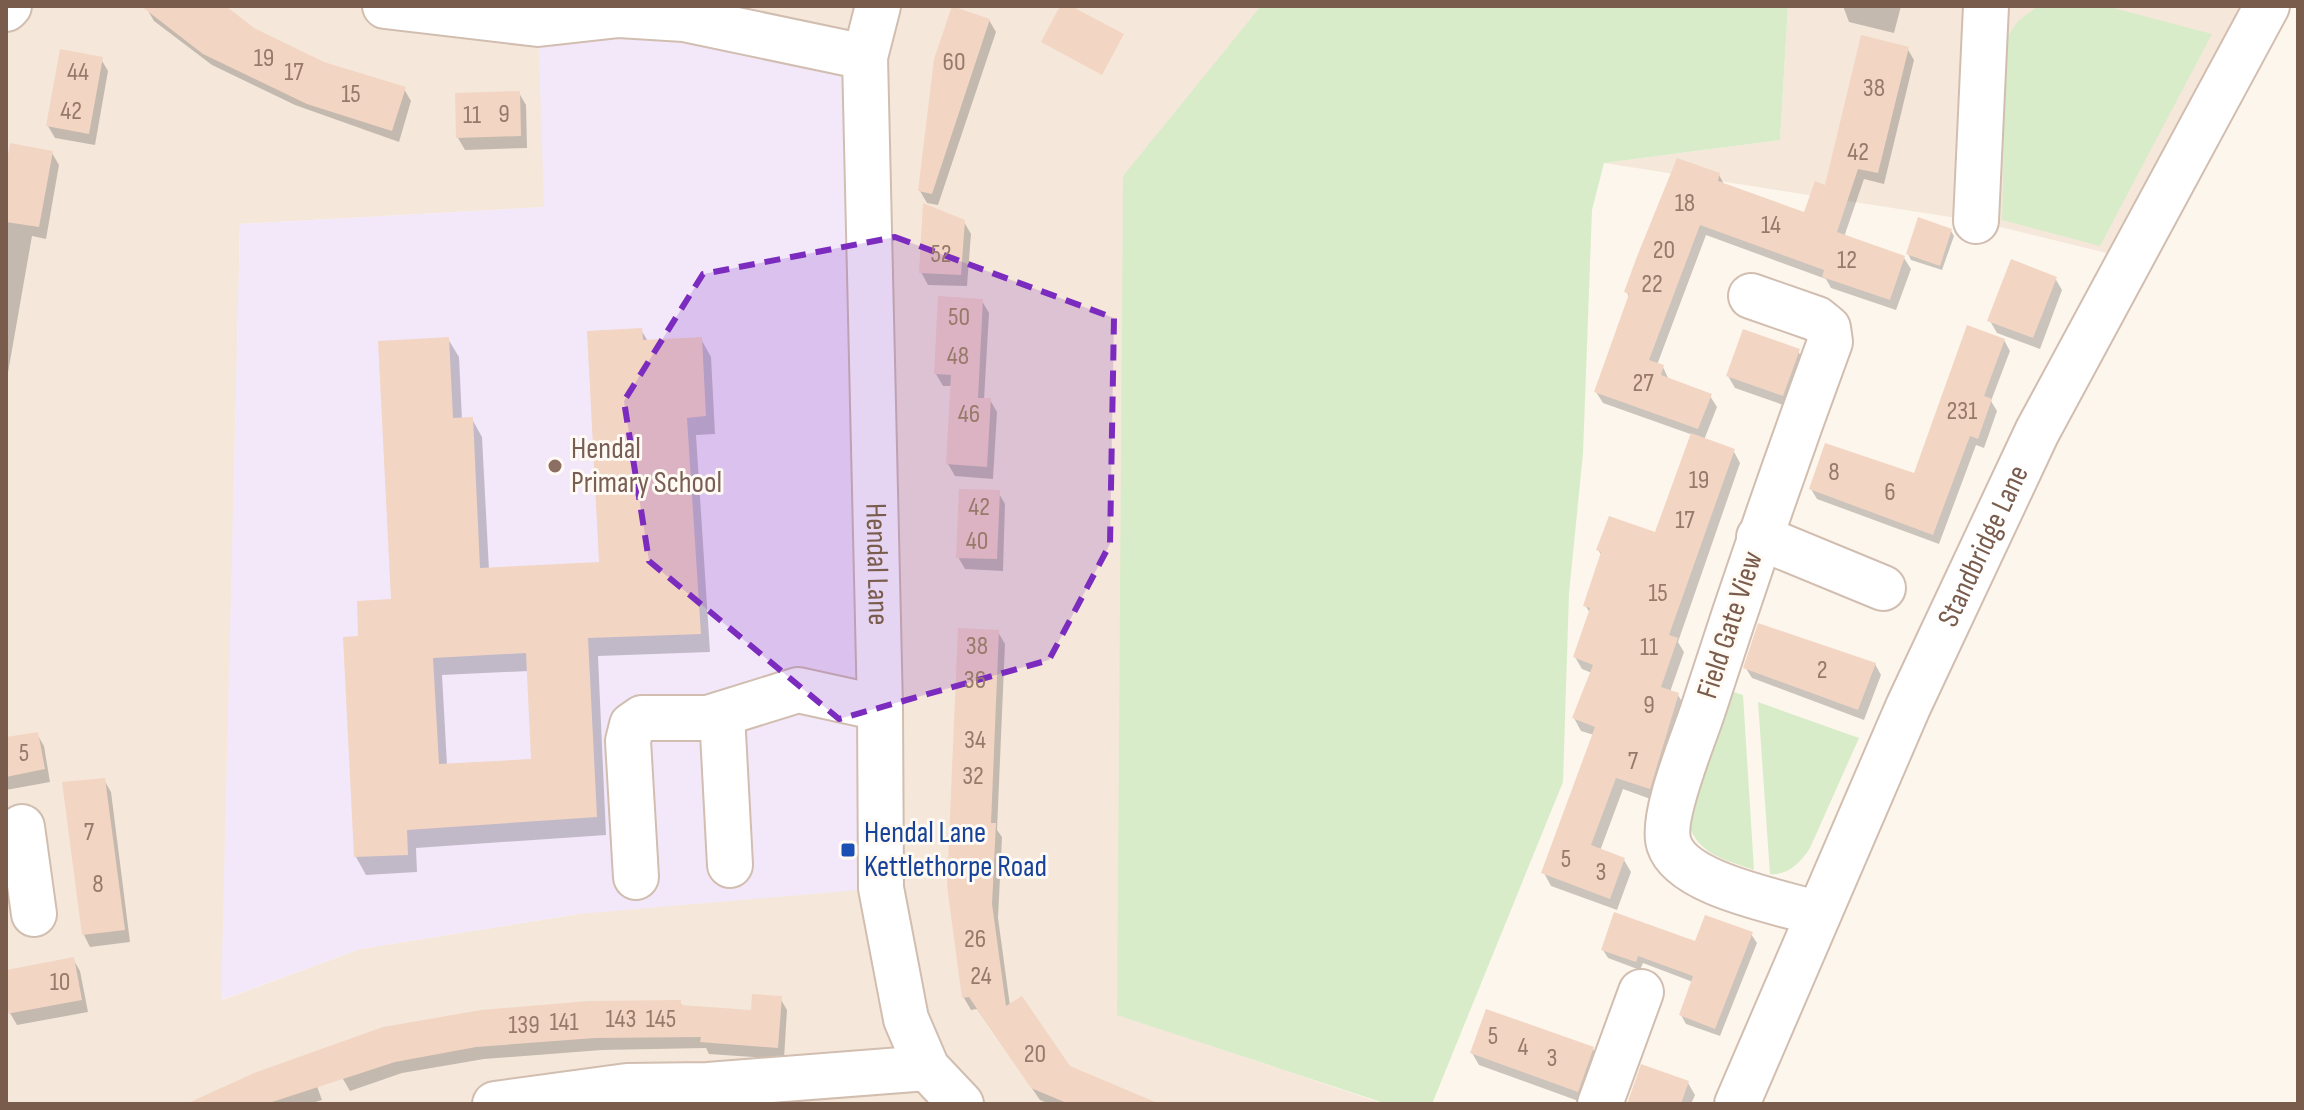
<svg xmlns="http://www.w3.org/2000/svg" width="2304" height="1110" viewBox="0 0 2304 1110" font-family="'Sofia Sans Condensed',sans-serif">
<rect width="100%" height="100%" fill="#fdf6ec"/>
<path fill="#f5e8da" fill-rule="evenodd" d="M6,6H1261L1117,1014L1384,1104H6ZM545,207L578,914L360,949L222,1000L240,224Z
M1788,6H2267L2131,259L1976,221L1604,163L1780,140Z"/>
<path fill="#f3e8fa" d="M538,24L865,57L881,888L578,914L360,949L221,1000L240,224L544,207Z"/>
<path fill="#d8ecc9" d="M1261,6H1788L1780,140L1604,163L1592,210L1583,453L1569,593L1563,782L1432,1104H1387L1117,1015L1123,176Z
M2038,6H2106L2212,34L2100,246L2002,220L2006,39L2018,21Z
M1727,690L1743,695L1754,870C1723,859 1699,855 1687,822Z
M1758,702L1859,738L1810,848C1801,862 1788,876 1770,874Z"/>
<path fill="#0003" fill-rule="evenodd" d="M149,6H223L253,29L324,64L404,89L411,101L399,142L295,105L212,65L154,21L147,9Z
M1843,6H1901L1894,33L1849,22Z
M989,20L996,32L938,205L927,203L920,191Z
M1907,48L1914,60L1884,184L1864,179L1844,237L1904,258L1911,269L1896,310L1831,288L1826,279L1706,235L1657,365L1663,367L1669,380L1710,396L1717,407L1704,440L1733,450L1740,463L1678,642L1684,652L1670,692L1678,695L1685,707L1656,801L1623,789L1600,851L1624,860L1631,872L1617,910L1551,886L1544,873L1594,735L1581,731L1574,718L1592,673L1582,669L1575,657L1590,613L1585,605L1602,556L1598,550L1656,535L1693,435L1603,403L1596,392L1629,298L1627,292L1719,175L1725,186L1805,215L1826,187Z
M101,59L108,71L95,145L55,138L48,126Z
M519,93L526,105L527,148L465,150L458,138Z
M52,153L59,165L46,239L32,236L6,384V178Z
M964,222L971,234L967,286L928,285L921,272Z
M1951,231L1954,236L1942,270L1911,260L1908,254Z
M2055,278L2062,290L2040,349L1997,333L1990,321Z
M982,301L989,313L984,400H990L997,412L993,479L955,476L948,464L952,386H943L936,374Z
M641,330L648,341L701,339L711,357L715,434L696,435L710,652L598,656L606,835L416,848L417,872L366,875L356,857L360,638L393,601L448,339L459,357L462,420L472,419L482,437L489,570L601,564ZM529,671L533,760L447,765L442,675Z
M2004,340L2010,351L1991,401L1997,411L1984,448L1976,445L1939,544L1817,499L1811,489L1915,475Z
M1798,351L1805,363L1789,407L1735,388L1728,376Z
M998,492L1005,504L1003,571L965,569L958,557Z
M998,632L1005,644L997,830L1002,837L998,918L1010,1006L1068,1067L1159,1104H1050L1040,1100L977,1009L971,1010L964,998L949,886Z
M1875,664L1881,675L1864,720L1752,678L1745,667Z
M37,734L44,746L50,782L6,790V740Z
M104,780L111,792L130,942L90,947L84,935Z
M1751,934L1757,943L1720,1036L1686,1024L1681,1015L1693,982L1643,963L1640,970L1608,958L1603,950L1697,944Z
M73,959L80,971L88,1012L17,1025L10,1013L6,972Z
M780,998L787,1010L784,1059L709,1054L706,1048L602,1050L484,1059L402,1073L350,1091L326,1050L680,1002L683,1007L753,1012Z
M1593,1049L1600,1061L1584,1103L1479,1065L1472,1053Z
M311,1070L322,1100L309,1104H191Z
M1688,1083L1695,1095L1691,1104H1629Z"/>
<path fill="#f3d5c3" fill-rule="evenodd" d="M141,6H226L254,28L324,62L406,87L392,131L307,104L203,54Z
M952,6L990,19L932,194L918,191L934,59Z
M1060,6H1071L1124,34L1102,75L1041,42Z
M1861,35L1909,47L1878,173L1858,169L1837,232L1905,256L1890,300L1822,277L1824,270L1700,225L1649,360L1664,365L1661,375L1712,394L1698,429L1594,392L1629,294L1624,292L1636,259L1677,158L1720,173L1718,181L1804,212L1815,181L1825,185Z
M60,49L103,57L89,134L46,126Z
M520,91L521,136L456,138L455,93Z
M10,143L53,151L39,227L6,222V167Z
M923,203L965,220L961,275L919,273Z
M1918,217L1952,229L1940,266L1906,254Z
M2011,259L2057,277L2033,338L1987,321Z
M938,296L983,299L978,398H991L987,467L946,464L951,375L934,374Z
M1967,325L2005,339L1984,396L1992,399L1978,439L1970,436L1933,535L1809,489L1825,443L1914,473Z
M642,328L643,340L702,337L706,416L687,418L701,634L588,638L597,817L407,830L408,855L354,857L343,637L358,636L357,601L391,599L378,341L449,337L453,418L473,417L480,568L599,562L587,331ZM526,653L531,759L439,764L433,658Z
M1743,329L1800,349L1783,396L1726,376Z
M1691,433L1735,449L1669,635L1678,638L1661,687L1679,693L1650,789L1616,778L1591,845L1625,858L1610,899L1541,873L1595,727L1572,718L1593,665L1573,657L1590,608L1583,606L1601,552L1596,550L1609,516L1655,532Z
M959,489L1000,490L997,559L956,558Z
M1758,623L1876,663L1858,710L1743,668Z
M958,628L999,630L991,823H996L992,904L1006,1006L1022,996L1070,1066L1160,1104H1069L1031,1088L969,997L962,998L947,886Z
M38,732L45,769L6,777V737Z
M105,778L125,930L82,935L62,782Z
M1614,912L1695,941L1705,915L1753,932L1715,1029L1679,1015L1693,976L1638,956L1636,962L1601,950Z
M74,957L82,1000L6,1014V970Z
M752,994L782,996L778,1048L700,1042L701,1037L595,1038L476,1047L395,1062L266,1104H186L254,1073L383,1027L481,1010L589,1001L681,1000V1005L751,1010Z
M1486,1009L1594,1047L1578,1092L1470,1053Z
M1641,1064L1689,1081L1681,1104H1627Z"/>
<g fill="none" stroke-linecap="round" stroke-linejoin="round">
<g stroke="#d1beb0" stroke-width="48">
<g id="minor">
<path d="M385,6L538,24L619,15L684,19L865,57"/>
<path id="s1" d="M878,6L865,57L880,708L881,888L906,1019L927,1068L961,1104"/>
<path d="M6,9L9,6"/>
<path d="M1976,221L1986,6"/>
<path d="M1751,296L1817,319L1828,328L1830,342C1785,464 1743,586 1703,710C1694,738 1660,817 1669,844C1682,885 1778,901 1818,914"/>
<path d="M1759,537L1883,588"/>
<path d="M722,714L730,865"/>
<path d="M22,827L34,914"/>
<path d="M636,877L628,741L632,725L642,718H708L798,690L880,708"/>
<path d="M495,1104L627,1086L708,1085L927,1068"/>
<path d="M1600,1104L1641,992"/>
<path id="s2" d="M1737,1104L1908,707L2037,432L2267,6"/>
</g>
</g>
<use href="#minor" stroke="#fff" stroke-width="44"/>
</g>
<path fill="#7b2cbf" fill-opacity="0.2" stroke="#7b2cbf" stroke-width="6" stroke-dasharray="16 10" stroke-linejoin="round" d="M895,237L1114,318L1110,544L1049,660L839,719L649,561L624,401L703,274Z"/>
<circle fill="#8d6e63" stroke="#fffaf3" stroke-width="3" cx="555" cy="466" r="8"/>
<rect fill="#1a4fb4" stroke="#fffaf3" stroke-width="3" x="840" y="842" width="16" height="16" rx="4"/>
<g text-anchor="middle" dominant-baseline="central" stroke-width="6" stroke-linejoin="round" paint-order="stroke">
<g font-size="26" fill="#987a6a">
<text x="264" y="58">19</text>
<text x="954" y="62">60</text>
<text x="78" y="72">44</text>
<text x="294" y="72">17</text>
<text x="1874" y="88">38</text>
<text x="351" y="94">15</text>
<text x="71" y="111">42</text>
<text x="504" y="114">9</text>
<text x="472" y="115">11</text>
<text x="1858" y="152">42</text>
<text x="1685" y="203">18</text>
<text x="1771" y="225">14</text>
<text x="1664" y="250">20</text>
<text x="941" y="254">52</text>
<text x="1847" y="260">12</text>
<text x="1652" y="284">22</text>
<text x="959" y="317">50</text>
<text x="958" y="356">48</text>
<text x="1643" y="383">27</text>
<text x="1962" y="411">231</text>
<text x="969" y="414">46</text>
<text x="1834" y="472">8</text>
<text x="1699" y="480">19</text>
<text x="1890" y="492">6</text>
<text x="979" y="507">42</text>
<text x="1685" y="520">17</text>
<text x="977" y="541">40</text>
<text x="1658" y="593">15</text>
<text x="977" y="646">38</text>
<text x="1649" y="647">11</text>
<text x="1822" y="670">2</text>
<text x="975" y="680">36</text>
<text x="1649" y="705">9</text>
<text x="975" y="740">34</text>
<text x="24" y="753">5</text>
<text x="1633" y="761">7</text>
<text x="973" y="776">32</text>
<text x="89" y="832">7</text>
<text x="1566" y="859">5</text>
<text x="1601" y="872">3</text>
<text x="98" y="884">8</text>
<text x="975" y="939">26</text>
<text x="981" y="976">24</text>
<text x="60" y="982">10</text>
<text x="621" y="1019">143</text>
<text x="661" y="1019">145</text>
<text x="564" y="1022">141</text>
<text x="524" y="1025">139</text>
<text x="1493" y="1036">5</text>
<text x="1523" y="1047">4</text>
<text x="1035" y="1054">20</text>
<text x="1552" y="1058">3</text>
</g>
<g font-size="30" fill="#785e54" stroke="#fffaf3" text-anchor="start">
<text x="571" y="449">Hendal<tspan x="571" dy="34">Primary School</tspan></text>
</g>
<g font-size="30" fill="#7a5c4d" stroke="#fffaf3">
<text stroke="none"><textPath href="#s2" startOffset="610">Standbridge Lane</textPath></text>
<text stroke="none"><textPath href="#s1" startOffset="560">Hendal Lane</textPath></text>
<text transform="translate(1730 625) rotate(-72)">Field Gate View</text>
</g>
<g font-size="30" fill="#164399" stroke="#fffaf3" text-anchor="start">
<text x="864" y="833">Hendal Lane<tspan x="864" dy="34">Kettlethorpe Road</tspan></text>
</g>
</g>
<rect width="2304" height="1110" fill="none" stroke="#7a5c4d" stroke-width="16"/>
</svg>
